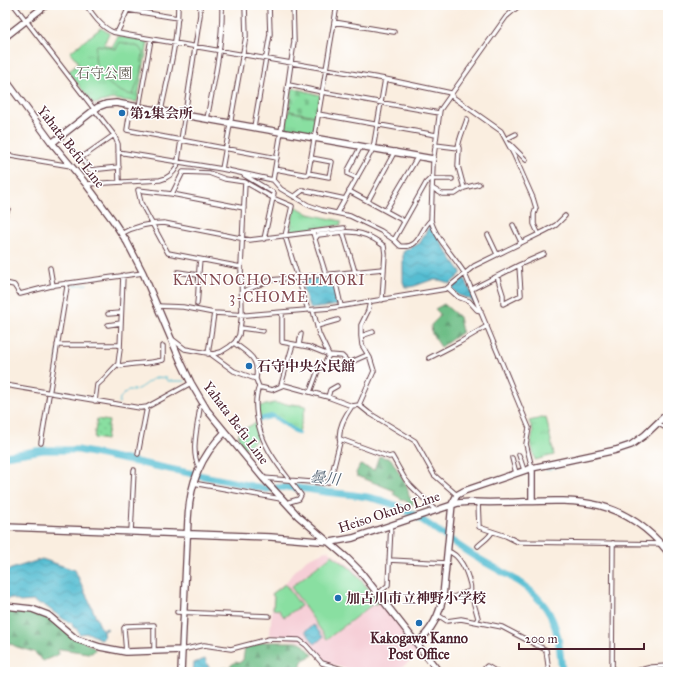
<svg xmlns="http://www.w3.org/2000/svg" width="673" height="677" viewBox="0 0 673 677" font-family="'IM FELL Great Primer','Noto Serif JP',serif">
<defs>
<pattern id="grass-dots" width="8" height="8" patternUnits="userSpaceOnUse"><rect width="8" height="8" fill="#89dfa1"/><path d="M2 2h.1M6 6h.1" fill="none" stroke="#78bf8b" stroke-width="1.8" stroke-linecap="round"/></pattern>
<pattern id="forest-firs" width="22" height="20" patternUnits="userSpaceOnUse"><rect width="22" height="20" fill="#6ebe87"/><path d="M5 1l3.5 6h-7zM16 11l3.5 6h-7z" fill="#5c9a6f"/></pattern>
<pattern id="cemetery-stones" width="16" height="16" patternUnits="userSpaceOnUse"><rect width="16" height="16" fill="#89dfa1"/><path d="M2 7V4a2 2 0 0 1 4 0v3zM10 15v-3a2 2 0 0 1 4 0v3z" fill="#78bf8b"/></pattern>
<pattern id="park-tufts" width="24" height="20" patternUnits="userSpaceOnUse"><rect width="24" height="20" fill="#89dfa1"/><path d="M3 7l-1-3M5 7V3M7 7l1-3M15 17l-1-3M17 17v-4M19 17l1-3" fill="none" stroke="#78bf8b"/></pattern>
<pattern id="water-waves" width="16" height="10" patternUnits="userSpaceOnUse"><rect width="16" height="10" fill="#55bdd2"/><path d="M0 5q4-4 8 0t8 0" fill="none" stroke="#4899ab"/></pattern>
</defs>
<rect width="100%" height="100%" fill="#fff"/>
<filter id="ink" filterUnits="userSpaceOnUse"><feTurbulence type="fractalNoise" baseFrequency=".025" numOctaves="2"/><feDisplacementMap in="SourceGraphic" scale="8" xChannelSelector="R" yChannelSelector="G"/><feConvolveMatrix kernelMatrix="1 2 1 2 8 2 1 2 1" color-interpolation-filters="sRGB"/></filter>
<filter id="wash" filterUnits="userSpaceOnUse"><feTurbulence type="fractalNoise" baseFrequency=".012" numOctaves="4" result="noise"/><feDisplacementMap in="SourceGraphic" scale="16" xChannelSelector="R" yChannelSelector="G"/><feGaussianBlur stdDeviation="0.9" result="paint"/><feColorMatrix in="noise" values="0 0 0 0 0 0 0 0 0 0 0 0 0 0 0 0 0 1.4 0 .05"/><feComposite in="paint" operator="in"/></filter>
<g filter="url(#wash)">
<rect width="100%" height="100%" fill="#faeee0"/>
<path fill="#f6cfd7" d="M328,550L355,569L421,654L394,672H356L324,662L304,641L274,637L270,634L273,597L271,594L287,581L292,574L307,559Z"/>
<path fill="url(#grass-dots)" stroke="#6a7f66" d="M97,419L109,421L106,440L94,438Z"/>
<path fill="url(#forest-firs)" stroke="#5c6e59" d="M444,304L459,317L462,332L441,347L432,334L431,325L439,317L440,314L435,309Z
M379,456L391,459L407,486L409,496L414,503L412,505L393,494L395,491L357,476L356,473L360,465L374,470Z
M5,608L26,610L37,614L47,618L94,648L95,650L92,653H88L61,649L58,650L59,654L57,655L43,661L34,652L17,647L5,641Z
M264,642H301L313,655L303,660L301,664V672H220L222,668H228L235,662L239,663L243,660L245,647Z"/>
<path fill="url(#cemetery-stones)" stroke="#6a7f66" d="M294,88L320,95L316,116L289,111L292,90Z"/>
<path fill="url(#park-tufts)" stroke="#6a7f66" d="M101,28L109,33L104,44L112,47L118,36L147,41L148,43L137,102L112,99L94,104L68,72L78,64V62L70,52Z
M289,111L316,117L313,132L310,134L287,130L286,128Z
M295,206L309,214L341,221V225L292,232L290,230Z
M273,403L287,404L289,405L292,404L306,406L299,432L273,415L259,418L257,405L262,406Z
M546,417L554,455L535,460L531,443L533,431L529,421Z
M255,423L260,437L244,449L238,443L239,432Z"/>
<path fill="#89dfa1" stroke="#6a7f66" d="M120,42L139,47L143,53L140,76L133,95C111,92 88,69 97,45L116,49Z
M332,555L351,569L376,597L379,602L374,605L373,604L327,639L291,587Z
M285,584L301,606L284,617L279,610L273,609L274,597L272,594Z"/>
<path fill="url(#water-waves)" stroke="#506e7e" d="M429,226L432,227L446,250L461,272V274L450,284C430,273 422,288 405,287L403,282V252L406,250L420,243Z
M322,278V280L333,279L339,304L338,305L311,309L309,307L301,282L302,280Z
M463,278L465,279L477,305H476L470,299L458,295L452,288Z
M42,559L75,570L100,626L102,630L107,628L108,629L103,632L104,636L103,638L100,639L88,633L79,634L78,630L73,627L72,623C63,621 51,609 42,604H38L33,601L20,602L11,598L5,600V571Z
M314,625L323,637L315,644L305,631Z
M205,659L211,672H193L194,663Z"/>
<g fill="none" stroke-linecap="round" stroke-linejoin="round">
<path stroke="#55bdd2" stroke-width="1" d="M68,286L87,284
M57,360L58,350
M51,391L66,393
M72,394L92,398
M119,403L120,398L128,390C141,392 145,381 156,378C158,377 163,378 166,378L167,381H185
M546,470L570,464"/>
<path stroke="#55bdd2" stroke-width="4.5" d="M260,419L273,416L298,433"/>
<path stroke="#55bdd2" stroke-width="7" d="M5,456L43,450H78L266,489C289,485 305,489 326,492C349,495 370,495 392,504C422,516 446,539 474,556C499,571 529,583 546,608C559,627 560,650 562,672"/>
</g>
</g>
<g filter="url(#ink)">
<g fill="none" stroke-linecap="round" stroke-linejoin="round">
<g stroke="#643e46" stroke-width="5.5">
<path id="street" d="M14,5L114,135L118,144L119,181
M86,5C93,15 101,27 113,32C117,33 123,34 128,35L385,79L451,93
M520,5L506,17L440,110L433,163L431,220C434,236 456,259 465,274L529,428L526,444L532,468
M5,6L6,5
M128,10L178,18
M334,22L394,32
M117,33L130,5
M289,85L322,92L439,113
M450,95L501,131L514,155L533,198L536,208L534,214V224L538,233
M131,105L127,130L277,158
M139,107L151,39
M161,111C168,76 178,40 178,5
M318,114L436,135
M207,119C214,81 223,44 222,5
M5,121H7
M254,127L270,34L269,5
M114,135L81,158L90,170L119,167
M506,139L516,134
M510,144L526,160
M435,145L459,148L458,166L464,188
M458,148C459,138 464,129 467,119
M118,152L222,169L273,180L281,189L308,205L322,210L350,216L381,231L394,240L400,246C421,249 419,230 431,220
M5,155L71,166
M222,169L246,36L245,5
M275,169L308,175L337,5
M308,173L329,177L332,162L311,158
M244,175L274,193L264,239
M357,178L348,174V170L361,146
M432,179H452
M273,180L281,132L294,42L293,5
M245,182L273,198L292,206L285,236L308,310
M86,184L160,180C168,178 173,174 177,167L200,15V5
M432,188L442,194H455L464,188L479,184
M349,191L404,221
M172,194L183,172L209,173L225,179L245,182L241,267L242,314L239,335L235,342L229,347L221,352L213,354L185,349L172,339
M294,197L303,190L345,199
M368,201L395,151
M5,208L8,209L5,216
M386,210L418,156
M337,213L373,149L385,79
M513,225L521,242
M313,233L326,275
M121,234C135,226 148,223 164,223L250,240L344,228
M488,235L497,254
M315,239L318,235L343,232
M394,240L426,183L432,177
M241,267L168,253L141,203L138,190L172,194L244,208
M50,268L53,286
M178,272L198,275
M355,272L343,232C358,231 373,237 384,246L385,254L382,300
M334,275L341,306
M497,276L503,295V304L521,295L519,265
M5,283L14,285L20,294L55,285L143,273
M448,288L458,297L469,301L477,310L481,311
M472,289L519,265L544,254
M241,292L271,280L383,269
M197,304C199,289 198,274 200,260
M157,306L183,307L214,313L247,315L330,308L446,289L474,266L545,231L556,225L565,216
M282,312V342L309,347L329,355L342,356L349,363L367,355
M108,314L121,313
M108,325L121,323
M317,326L338,320
M241,328L263,331
M361,336L373,332
M234,343C250,355 259,358 256,379
M57,345H119
M299,345L301,334
M208,354L214,313
M212,355L234,371L256,379L259,387C252,403 258,431 267,447C275,463 290,480 301,495L299,499L289,502L287,504
M429,358L460,342L487,326
M118,364L120,366C134,363 148,364 163,360V346
M5,385L140,408L147,407L191,383
M281,385L293,344
M259,387L272,390L284,385L328,397L352,406L359,405L369,413L415,441L434,475L457,495
M310,392L320,365L325,363L329,355L319,334L313,310
M328,397L330,390L337,386
M95,401L97,385C105,379 110,371 118,364L120,349L123,275
M359,405L374,371L370,358L362,345L361,336V325L368,311L370,302
M657,423L668,429
M340,439L389,457L392,456L405,479L411,486L435,510
M41,443L67,287L66,283
M138,454L147,407
M519,455L524,470
M512,458L516,473
M199,467C190,452 198,425 200,407L204,404
M263,478L323,483L328,482L331,478L340,442C337,429 345,416 352,406
M193,483L281,499
M478,502L479,527L506,536L518,542L668,544
M131,532L134,470
M478,546C483,541 489,538 492,532
M447,551C460,554 467,572 470,584C471,587 470,590 471,593C473,602 476,610 478,618L476,622
M389,560L446,563
M378,594L388,585L391,525
M442,601L470,591
M177,612L269,616
M438,615L447,621L461,619L502,627L546,650L549,672
M182,650L204,645L231,649L269,639L299,640L306,645L322,663L351,672
M126,652L124,628L126,626L154,625V651
M481,672L487,666L497,672
M612,672L613,543
M632,672L652,667L668,666"/>
</g>
<g stroke="#643e46" stroke-width="8">
<path id="secondary" d="M5,37L46,5
M5,79L52,143L86,184L112,219L127,242L143,273L181,362L191,383L207,410L263,478L287,504L298,516L346,557L360,571L439,672
M52,143L98,107L106,104L116,103L433,159
M532,468V501
M5,527L271,537L331,542L353,538L458,503L471,502C550,506 610,481 668,552
M5,606L32,609L48,615L76,639L100,647L126,652L182,650
M417,643C431,631 440,614 443,596L452,504L457,495L464,491L532,468L616,450L631,445L645,435L668,413
M181,672L188,519C190,483 200,457 225,432"/>
</g>
<use href="#street" stroke="#fff" stroke-width="3.5"/>
<use href="#secondary" stroke="#fff" stroke-width="5.5"/>
</g>
</g>
<g fill="#1f6fb2" stroke="#fff" stroke-width="1.5">
<circle cx="122" cy="113" r="4"/>
<circle cx="249" cy="366" r="4"/>
<circle cx="338" cy="598" r="4"/>
<circle cx="419" cy="623" r="4"/>
</g>
<g text-anchor="middle" dominant-baseline="central" stroke-width="3" stroke-linejoin="round" paint-order="stroke">
<g font-size="14" fill="#5d594e" stroke="#fff">
<text x="104" y="73">石守公園</text>
</g>
<g font-size="14" font-weight="bold" fill="#4a1f2b" stroke="#fff" text-anchor="start">
<text x="130" y="113">第2集会所</text>
<text x="257" y="366">石守中央公民館</text>
<text x="346" y="598">加古川市立神野小学校</text>
<text x="419" y="638" text-anchor="middle">Kakogawa Kanno<tspan x="419" dy="16">Post Office</tspan></text>
</g>
<g font-size="14" fill="#4a1f2b" stroke="#fff">
<text transform="translate(71 147) rotate(52)">Yahata Befu Line</text>
<text transform="translate(236 423) rotate(53)">Yahata Befu Line</text>
<text transform="translate(389 512) rotate(-18)">Heiso Okubo Line</text>
</g>
<g font-size="15" letter-spacing="1" fill="#844b51" stroke="#fff">
<text x="269" y="280">KANNOCHO-ISHIMORI<tspan x="269" dy="17">3-CHOME</tspan></text>
</g>
<g font-size="15" font-style="italic" fill="#4e5e6e" stroke="#fff">
<text transform="translate(325 478) rotate(7)">曇川</text>
</g>
</g>
<rect width="673" height="677" fill="none" stroke="#fff" stroke-width="20"/>
<path d="M519 643v6h125v-6" fill="none" stroke="#4a1f2b" stroke-width="2"/>
<text x="525" y="643" font-size="12" fill="#4a1f2b" stroke="#ffffff" stroke-width="3" paint-order="stroke">200 m</text>
</svg>
